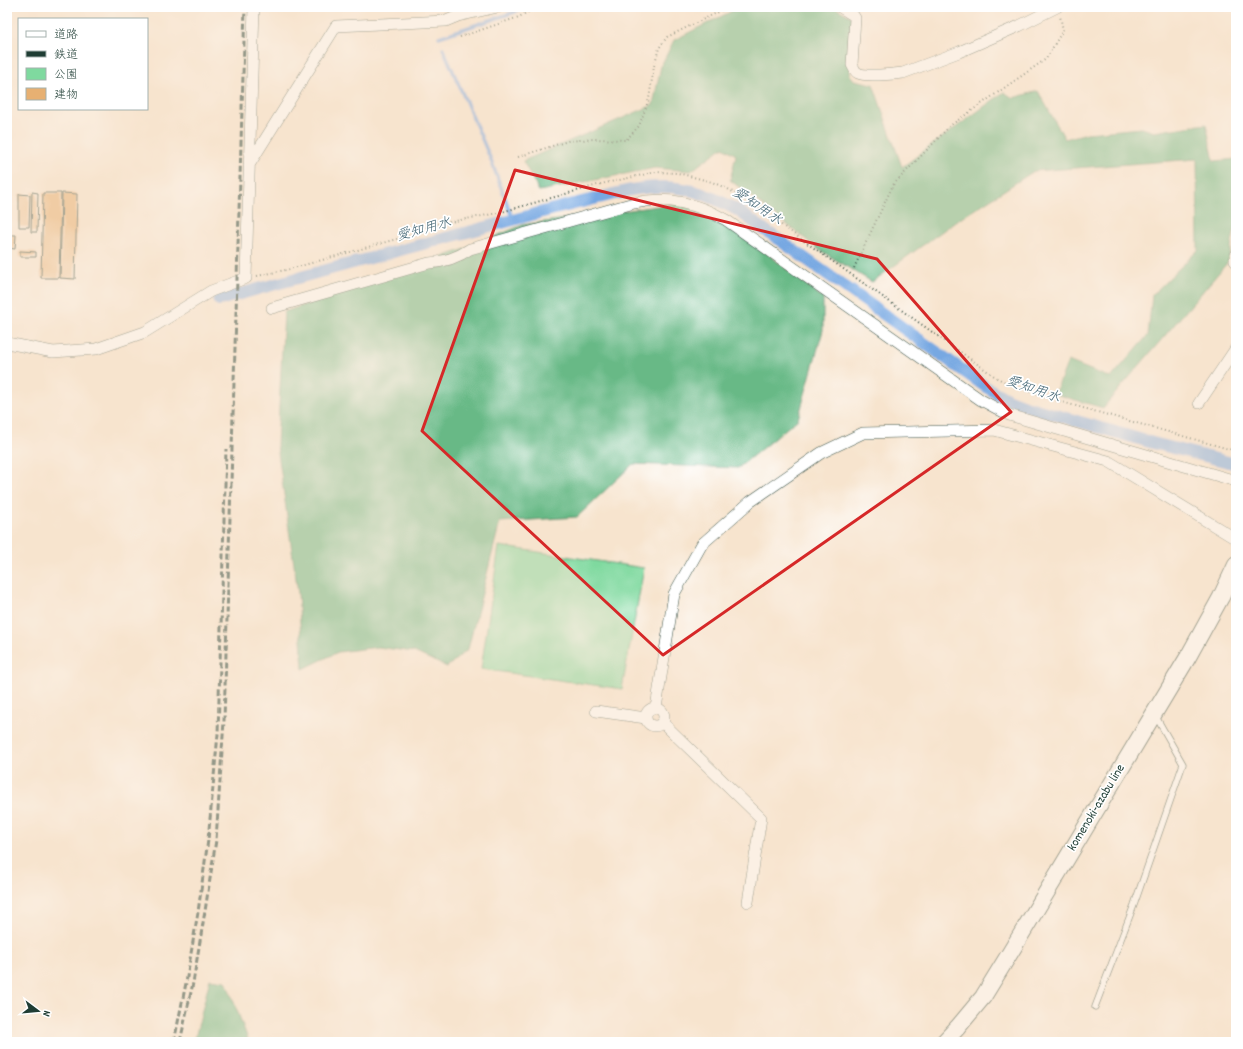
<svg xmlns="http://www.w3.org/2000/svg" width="1243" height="1049" viewBox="0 0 1243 1049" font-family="Dekko,'Klee One',sans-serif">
<rect width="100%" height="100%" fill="#fff"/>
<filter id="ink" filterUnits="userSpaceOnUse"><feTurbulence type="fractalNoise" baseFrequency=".025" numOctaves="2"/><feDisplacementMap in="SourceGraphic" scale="8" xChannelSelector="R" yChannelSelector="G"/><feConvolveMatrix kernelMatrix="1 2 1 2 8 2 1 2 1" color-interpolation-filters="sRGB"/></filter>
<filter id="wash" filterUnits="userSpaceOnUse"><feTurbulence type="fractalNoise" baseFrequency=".012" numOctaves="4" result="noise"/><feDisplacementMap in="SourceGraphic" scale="16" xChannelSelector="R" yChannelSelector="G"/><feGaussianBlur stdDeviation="0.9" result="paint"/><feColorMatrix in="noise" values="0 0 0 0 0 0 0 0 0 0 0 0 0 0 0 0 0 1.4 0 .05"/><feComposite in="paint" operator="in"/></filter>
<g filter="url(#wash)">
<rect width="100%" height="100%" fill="#f7e4ce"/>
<path fill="#7fd99f" stroke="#4f8b6a" d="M499,546L644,568L622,689L481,669Z"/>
<path fill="#67b986" stroke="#437b5d" d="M740,7H834L852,17L850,75L854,80L873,84L902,167L1004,92L1013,98L1038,91L1065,139L1087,133L1142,128L1154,132L1206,124L1214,161L1236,159V223L1228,262L1103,408L1055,394L1068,361L1111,378L1148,335L1152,295L1198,250L1197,159L1034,171L955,222L872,282L818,249L730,180L736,155L723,147L691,171L655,168L539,191L523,161L653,105L661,66L674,40Z
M679,203L728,222L823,298V330L798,419L738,468L633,464L577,517L500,522L468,649L447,667L414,652L378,647L338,652L303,669L298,593L277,445L284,312L465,249L523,225Z
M210,979L226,981L249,1042H194Z"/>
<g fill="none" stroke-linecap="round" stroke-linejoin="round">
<path stroke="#77a8e2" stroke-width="3.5" d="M439,37L515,12L524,7
M443,48L491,160L513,220"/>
<path stroke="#77a8e2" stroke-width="12" d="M219,300C317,272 415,246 513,220C541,212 570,205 598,198C618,193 639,187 660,187C689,186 713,197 737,210L986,387L1007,399L1025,406L1153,443L1236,464"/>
</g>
<g id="blocks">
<path fill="#e7b072" d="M32,192L38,193L37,232H31Z
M43,193H61L59,278H41Z
M62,193L77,194L75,279L60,278Z
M19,194L30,195L29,227H19Z
M9,235H16L15,249L8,248Z
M20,251L36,252V257H20Z"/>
</g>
</g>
<g filter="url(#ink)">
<use href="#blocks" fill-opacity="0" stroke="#3f564b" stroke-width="1"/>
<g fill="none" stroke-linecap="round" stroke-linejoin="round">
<g stroke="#3f564b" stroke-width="7">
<path id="lane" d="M1095,1007L1134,905L1183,764L1155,715"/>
</g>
<g stroke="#3f564b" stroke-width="12">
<path id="street" d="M840,7L853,15L855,18L852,65C854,68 855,72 858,73C864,77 894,74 903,73L959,52L1019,26L1057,7
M249,165L336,26L446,21L458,16L498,7
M1236,255L1235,261L1236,262
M272,308L429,263C445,262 457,258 470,249L634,203C668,196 696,203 726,220L981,400L1009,415L1236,481
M7,343L53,352L96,349L145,332L211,291L246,278L254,7
M1199,403L1236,348
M656,708L674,594L702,544L750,502L821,453L863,433L994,430L1108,461L1236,539
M646 717a9 9 0 1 1 18 0a9 9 0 1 1-18 0Z
M596,711L646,718
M662,722L761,818L748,902"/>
</g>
<g stroke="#3f564b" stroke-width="18">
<path id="secondary" d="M944,1042L958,1027L983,997L1010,953L1188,657L1221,597L1236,565"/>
</g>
<path stroke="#3f564b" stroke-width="2" stroke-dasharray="1 3" stroke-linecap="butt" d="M460,37L519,17L537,7
M518,157L568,141L594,139L626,140L639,126L649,99L654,66L659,48L667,37L729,7
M854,268L893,185L951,125L1046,59L1063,30L1060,16
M257,276L290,269L418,233L429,226L498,213L601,184L656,172L678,173L712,182L728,189L759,209L997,378L1013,386L1044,397L1236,451"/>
<use href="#lane" stroke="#fff" stroke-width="5.5"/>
<use href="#street" stroke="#fff" stroke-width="11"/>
<use href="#secondary" stroke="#fff" stroke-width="16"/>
<path stroke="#1f3d34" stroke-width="3" stroke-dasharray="6 3" stroke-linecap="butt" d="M174,1042L186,983L198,912L208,840L218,734L226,449
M180,1042L193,983L205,911L216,840L224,721L245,7"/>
</g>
</g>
<path d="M0 0H1243V1049H0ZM515,170L877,259L1011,412L663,655L422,431Z" fill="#f7e4ce" fill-opacity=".55" fill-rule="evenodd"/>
<path fill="none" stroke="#d62828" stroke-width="3" stroke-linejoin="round" d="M515,170L877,259L1011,412L663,655L422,431Z"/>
<g text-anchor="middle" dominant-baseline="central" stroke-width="3.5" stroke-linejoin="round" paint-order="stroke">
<g font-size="13" fill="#1f3d34" stroke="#fff">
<text transform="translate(1097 808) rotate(-59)">komenoki-azabu line</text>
</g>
<g font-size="14" font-style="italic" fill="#3e6271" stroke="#fff">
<text transform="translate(757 207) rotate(34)">愛知用水</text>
<text transform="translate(424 230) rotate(-15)">愛知用水</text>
<text transform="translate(1033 390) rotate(19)">愛知用水</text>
</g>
</g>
<rect width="1243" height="1049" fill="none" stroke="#fff" stroke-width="24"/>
<rect x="18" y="18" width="130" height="92" fill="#ffffff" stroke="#a5b1ae"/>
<rect x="26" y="31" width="20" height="6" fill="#ffffff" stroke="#a5b1ae"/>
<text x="54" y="38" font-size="12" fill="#1f3d34">道路</text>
<rect x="26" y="51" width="20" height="6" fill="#1f3d34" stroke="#a5b1ae"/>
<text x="54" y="58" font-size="12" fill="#1f3d34">鉄道</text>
<rect x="26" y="68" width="20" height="12" fill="#7fd99f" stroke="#a5b1ae"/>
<text x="54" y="78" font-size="12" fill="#1f3d34">公園</text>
<rect x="26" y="88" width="20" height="12" fill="#e7b072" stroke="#a5b1ae"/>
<text x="54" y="98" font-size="12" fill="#1f3d34">建物</text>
<g transform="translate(38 1011) rotate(106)" stroke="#ffffff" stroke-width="3" paint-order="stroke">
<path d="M0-3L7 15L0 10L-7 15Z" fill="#1f3d34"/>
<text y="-6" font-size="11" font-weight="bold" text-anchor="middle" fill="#1f3d34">N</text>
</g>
</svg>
